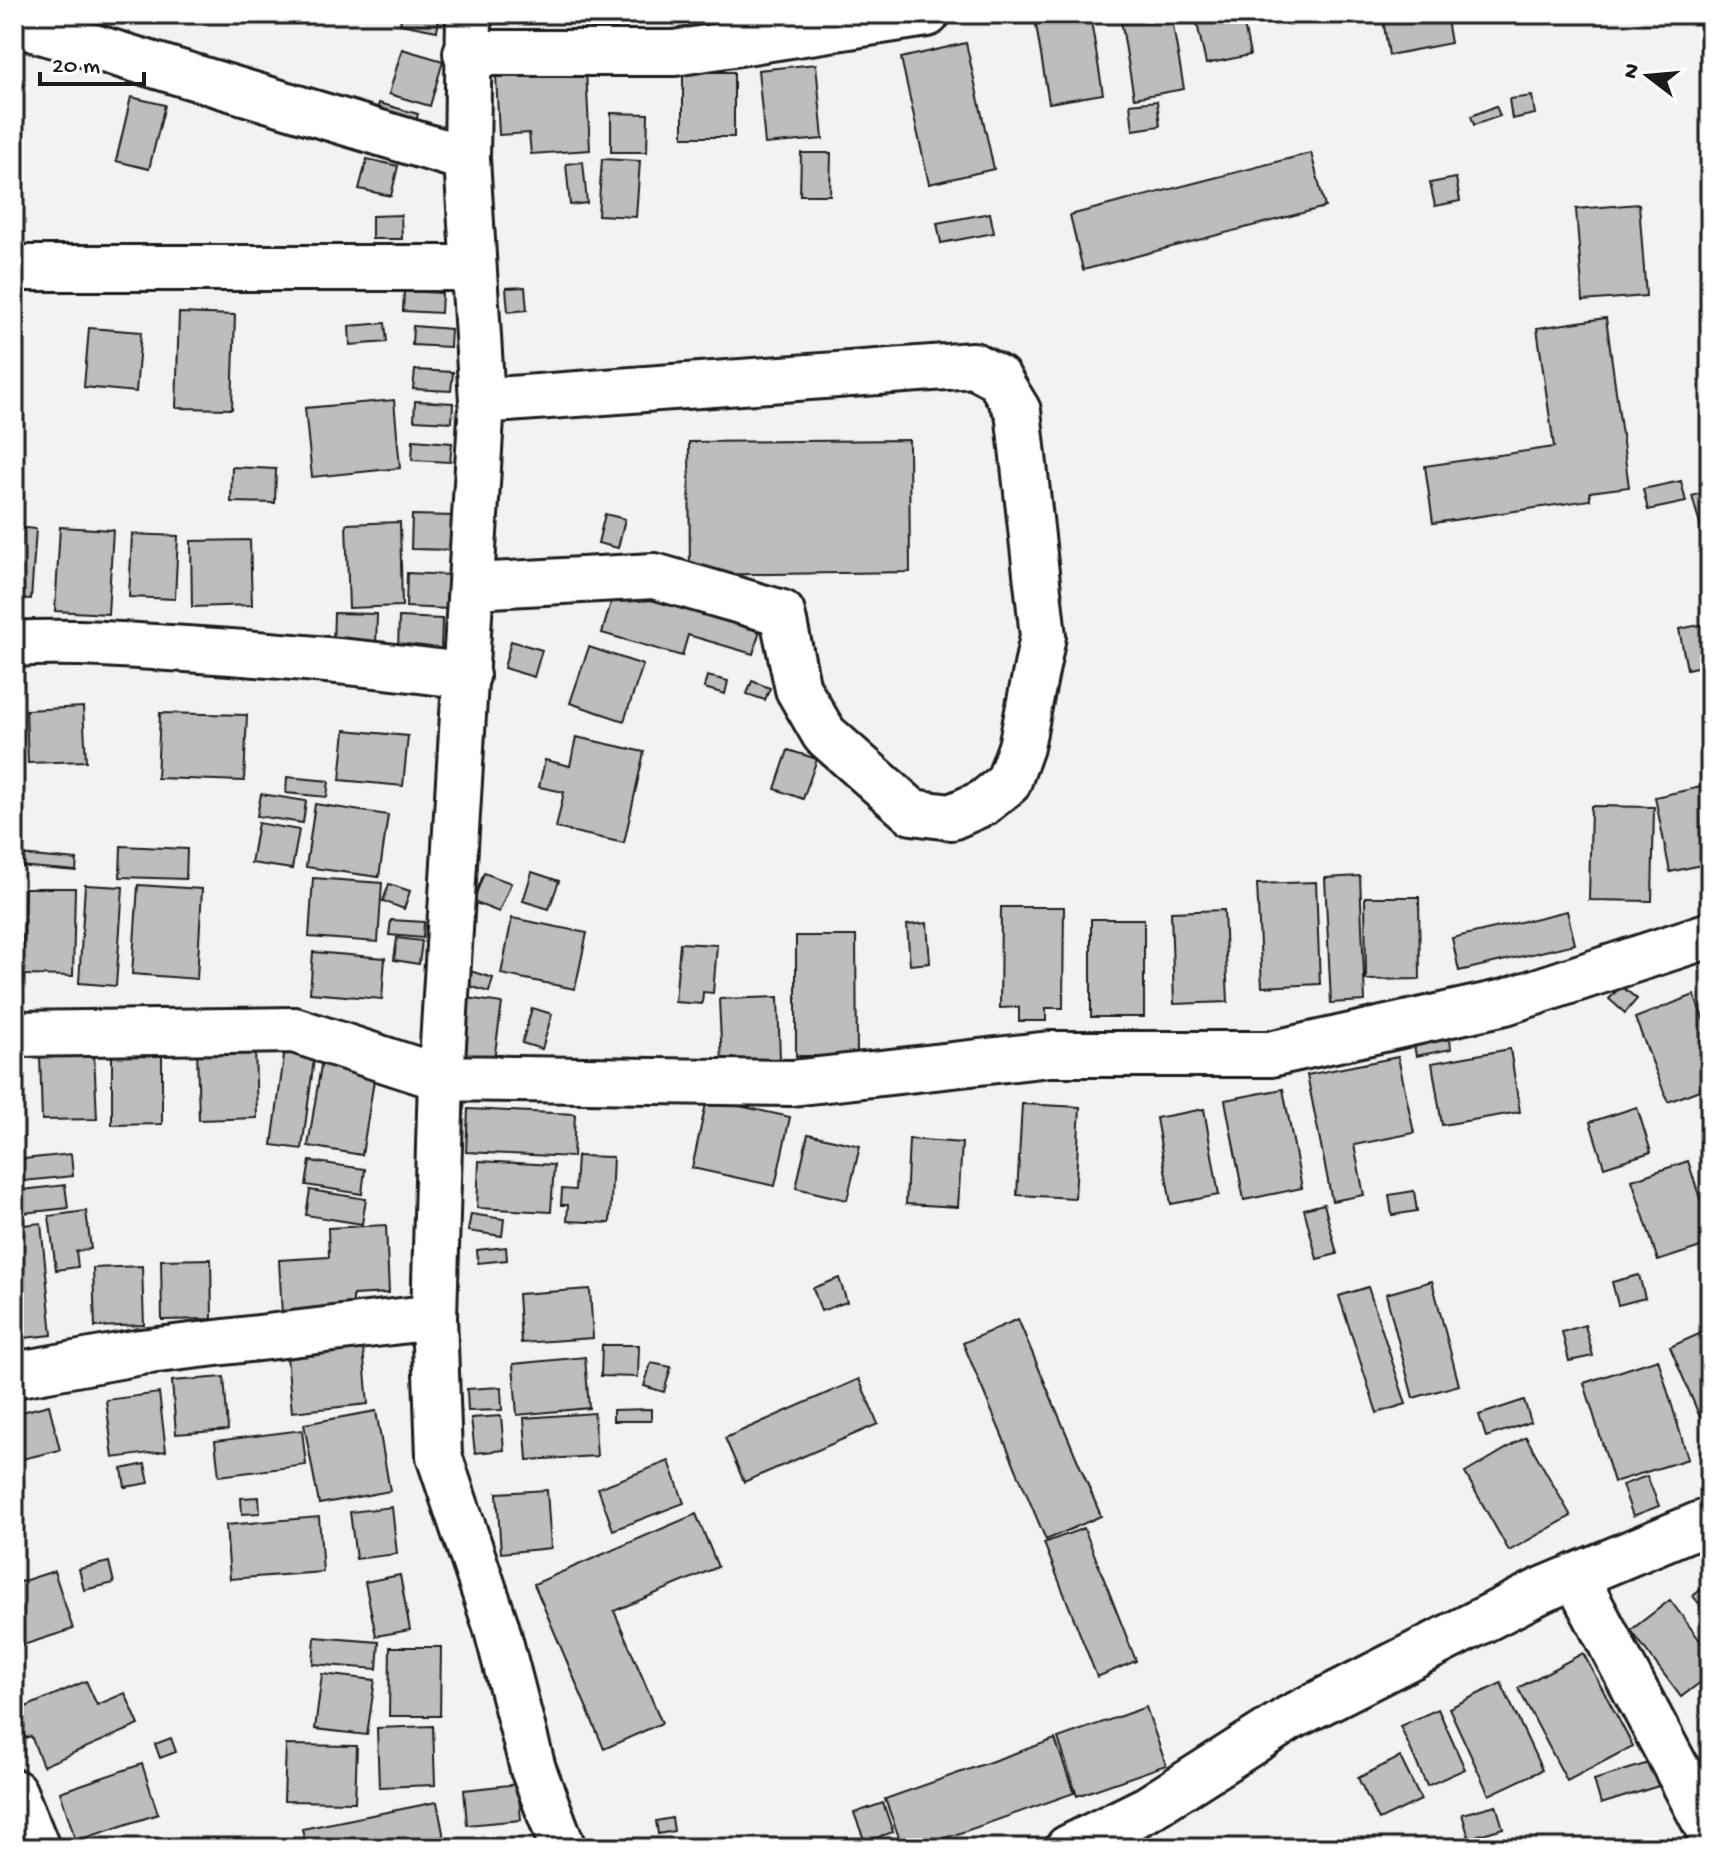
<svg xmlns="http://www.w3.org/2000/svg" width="1724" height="1862" viewBox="0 0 1724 1862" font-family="'Gochi Hand',sans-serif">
<rect width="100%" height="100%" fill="#f2f2f2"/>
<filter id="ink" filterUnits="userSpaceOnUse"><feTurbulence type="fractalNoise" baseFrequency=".0125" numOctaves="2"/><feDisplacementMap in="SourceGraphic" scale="16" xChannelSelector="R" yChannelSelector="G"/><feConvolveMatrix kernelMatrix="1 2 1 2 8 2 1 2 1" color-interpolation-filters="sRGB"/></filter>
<g filter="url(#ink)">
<path fill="#bdbdbd" stroke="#1c1c1c" stroke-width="2" d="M402,14L440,15L437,31L400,24Z
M1069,14H1090L1103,94L1049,103L1035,19Z
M1120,14H1171L1184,89L1134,98Z
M1195,14H1242L1250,55L1206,64Z
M1382,14H1446L1451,43L1389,55Z
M966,43L994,169L929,184L901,58Z
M402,49L443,61L430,106L389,94Z
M816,64L823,139L765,144L758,70Z
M586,70L590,150L531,154L529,133L499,135L496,75Z
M683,72H734V137H683Z
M1532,96L1535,114L1512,119L1509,99Z
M131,97L165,105L149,169L116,161Z
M1157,101L1160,126L1133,130L1130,104Z
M379,103L418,114L411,138L372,128Z
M1496,106L1500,116L1474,125L1471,116Z
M611,113L648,114L647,152H611Z
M801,153H831L830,195H800Z
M1311,153L1325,207L1083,270L1070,215Z
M367,159L398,166L391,196L359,189Z
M602,159L640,161L636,217L598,215Z
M583,162L587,203L570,205L566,164Z
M1456,178L1460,201L1435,206L1430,183Z
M1639,204L1646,296L1583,301L1576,209Z
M990,213L994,233L941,243L937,223Z
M401,215L402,239H372V216Z
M525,287L527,310L508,312L506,288Z
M404,291L442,293L441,313L403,311Z
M179,313L235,315L232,409L176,408Z
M1606,318L1629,487L1590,492V500L1433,523L1425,466L1554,447L1537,328Z
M385,323L387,342L350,345L349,326Z
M413,326L451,329L450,347L412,345Z
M89,328L141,332L136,392L84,387Z
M415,370L453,372L451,391L413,389Z
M394,400L400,468L312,477L305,408Z
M415,401L453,403L452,422L414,420Z
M413,440L452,443L450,462L412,460Z
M909,440L910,572L690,575L689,442Z
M232,467L276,469L275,503L231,502Z
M1681,481L1686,502L1648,510L1643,489Z
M1710,491V545L1706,546L1692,496Z
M605,514L625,519L618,548L598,543Z
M412,515L456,516L454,550L411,549Z
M400,522L402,606L349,608L346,524Z
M14,527L36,529L31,599L14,598Z
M60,527L113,530L108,614L55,611Z
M132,534L178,536L175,599L129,597Z
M250,540L252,605L192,607L191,541Z
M407,573L451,575L449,609L406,607Z
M617,582L762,623L753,654L688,635L682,656L602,633Z
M334,613L377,614L376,648L333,647Z
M399,617L442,619L441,653L398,651Z
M1710,623V664L1687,669L1679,629Z
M511,641L542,650L534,677L504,668Z
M589,647L643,665L624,721L570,703Z
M707,676L728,681L725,694L704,688Z
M752,681L770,688L765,700L747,694Z
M83,707L86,761L28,763L26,710Z
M160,713L247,715L244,781L157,778Z
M345,730L408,736L403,786L340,780Z
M576,737L644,752L624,843L556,828L564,792L539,787L545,760L570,766Z
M788,750L817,759L803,799L775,789Z
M287,777L329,781L327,797L286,793Z
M1710,785V863L1670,872L1655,797Z
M261,794L306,801L303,823L257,816Z
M315,804L388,815L379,877L306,867Z
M1591,806L1654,807L1652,901L1589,900Z
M258,823L299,830L292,869L251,863Z
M121,846L187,849L186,879L120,877Z
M19,855L77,860L76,871L18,866Z
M532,872L559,881L549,909L523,901Z
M484,873L511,883L499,912L473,902Z
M1360,876L1365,1001L1331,1003L1325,878Z
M313,878L382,883L378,942L309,937Z
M1316,882L1320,984L1262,987L1257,884Z
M389,884L410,891L404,909L383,901Z
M85,885L123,887L116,986L79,983Z
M138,885L202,889L197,979L132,974Z
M25,888H75L73,976L22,975Z
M1365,897H1419L1420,979L1366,980Z
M1001,907H1064L1063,1008H1046V1021H1019V1007L1000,1008Z
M1224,910L1228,1002L1174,1004L1171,912Z
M1567,911L1575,944L1459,971L1452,938Z
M512,918L587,933L575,989L501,974Z
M1091,919H1144V1017H1091Z
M391,920L424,922L423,938L389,935Z
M927,923L930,963L910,965L907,925Z
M796,936H856L857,1056H796Z
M397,938L422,941L419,964L394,960Z
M680,943L717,945L713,993L703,992L702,1004L675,1002Z
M313,952L385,958L382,999L310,993Z
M470,971L493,978L489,992L466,985Z
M1621,986L1637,999L1625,1013L1609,999Z
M1694,995L1710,1036V1086L1668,1102L1635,1018Z
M778,997L780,1060L722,1063L719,999Z
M467,998L502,1003L494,1060L459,1055Z
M532,1008L552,1014L542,1049L522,1043Z
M1450,1039L1451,1049L1416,1056L1414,1045Z
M255,1047L257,1118L199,1120L197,1048Z
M285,1048L315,1052L302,1149L272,1145Z
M1510,1049L1520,1112L1442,1125L1432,1063Z
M112,1051H162V1124L112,1125Z
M94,1052L97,1119L42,1120L40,1054Z
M1398,1057L1414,1133L1354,1145L1364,1195L1332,1201L1307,1075Z
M322,1059L376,1068L362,1155L308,1146Z
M1283,1089L1302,1188L1244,1200L1225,1100Z
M707,1099L790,1117L775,1186L692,1168Z
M1022,1104L1080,1107L1075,1198L1017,1195Z
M1637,1107L1651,1152L1604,1167L1590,1122Z
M468,1109L575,1114L573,1157L466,1152Z
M1204,1109L1219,1195L1171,1204L1156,1118Z
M808,1134L860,1146L847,1200L796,1188Z
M909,1139L962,1143L958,1207L906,1204Z
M71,1154L73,1176L14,1182V1160Z
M577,1156L613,1157L610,1223L567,1221L568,1205H561L562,1189L575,1190Z
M310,1161L365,1169L362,1194L306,1185Z
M479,1161L554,1165L551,1212L477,1208Z
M1688,1161L1710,1230V1244L1658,1261L1632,1180Z
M65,1185L68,1208L14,1214V1191Z
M310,1190L366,1199L362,1224L306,1215Z
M1414,1191L1417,1211L1392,1215L1389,1195Z
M1324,1204L1337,1254L1317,1259L1304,1209Z
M86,1211L91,1249L76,1251L78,1267L56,1270L49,1216Z
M471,1214L504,1219L502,1236L468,1231Z
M41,1223L52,1335L14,1339V1226Z
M386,1225L389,1293L353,1295V1311L282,1315L279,1260L329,1257L328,1228Z
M506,1247L507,1260L478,1263L477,1250Z
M211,1259L212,1319L162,1320L161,1260Z
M142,1266L144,1325L95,1327L93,1268Z
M1639,1275L1645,1298L1618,1305L1612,1282Z
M839,1278L847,1302L821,1311L813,1288Z
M1432,1281L1459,1385L1413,1398L1386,1294Z
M1368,1287L1406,1404L1377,1413L1339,1296Z
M590,1289L593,1338L521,1343L518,1294Z
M1018,1319L1101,1516L1046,1540L963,1343Z
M1585,1325L1593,1356L1569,1361L1562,1332Z
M1710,1329V1427L1705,1429L1670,1347Z
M602,1345H639L638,1377L601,1376Z
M363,1348L368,1404L292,1412L287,1356Z
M585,1357L589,1408L517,1415L513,1364Z
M1658,1359L1688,1459L1614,1482L1584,1383Z
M651,1363L671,1367L664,1392L644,1386Z
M224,1377L228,1430L176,1434L172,1381Z
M859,1379L878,1424L744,1482L725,1438Z
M501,1387L502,1410L468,1411L467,1389Z
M159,1393L166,1451L113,1458L106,1400Z
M1524,1400L1531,1422L1486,1437L1479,1415Z
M49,1405L60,1450L14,1461V1414Z
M651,1409V1421H613V1410Z
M376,1411L390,1491L319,1504L304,1424Z
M594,1413L597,1456L527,1460L524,1418Z
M501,1416L504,1450L475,1453L471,1418Z
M302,1430L306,1465L219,1476L215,1441Z
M1526,1437L1571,1516L1509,1551L1465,1473Z
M669,1461L684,1503L613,1530L598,1488Z
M145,1464L149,1483L125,1487L122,1469Z
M1647,1476L1659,1506L1633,1516L1622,1485Z
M547,1490L551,1548L501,1553L497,1493Z
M259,1497L260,1513L242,1514L241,1498Z
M392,1507L397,1554L356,1559L350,1512Z
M696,1514L718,1567L614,1611L662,1723L604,1749L534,1584Z
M319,1517L323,1572L230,1579L226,1525Z
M1084,1528L1136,1661L1097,1677L1044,1543Z
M109,1562L114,1583L84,1590L79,1569Z
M54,1571L73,1629L14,1648V1584Z
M400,1575L410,1630L376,1636L365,1582Z
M1710,1582V1618L1693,1596Z
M1670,1600L1710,1654V1675L1681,1697L1631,1630Z
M315,1637L379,1642L377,1669L313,1664Z
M390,1647H441L440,1716H389Z
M1583,1653L1633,1746L1567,1781L1518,1688Z
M322,1674L375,1680L367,1735L315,1729Z
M86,1681L97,1705L125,1693L139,1725L43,1766L31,1736L25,1738L14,1712Z
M1501,1683L1542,1770L1489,1795L1449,1708Z
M1146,1707L1166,1765L1077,1796L1058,1738Z
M1438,1709L1465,1769L1427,1786L1400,1726Z
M433,1726L435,1785L379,1787L377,1728Z
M171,1738L176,1752L160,1758L155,1744Z
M1055,1739L1074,1793L917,1848H903L885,1799Z
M286,1745L357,1746L355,1802L284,1801Z
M1400,1757L1421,1800L1379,1820L1358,1778Z
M1658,1760L1665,1784L1601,1804L1594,1780Z
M142,1764L158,1814L76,1841L60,1792Z
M518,1784L521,1820L467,1825L464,1790Z
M437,1802L446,1848H306L302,1829Z
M883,1803L893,1832L865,1842L854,1813Z
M1496,1805L1503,1828L1469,1838L1462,1814Z
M672,1818L674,1831L658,1834L656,1821Z"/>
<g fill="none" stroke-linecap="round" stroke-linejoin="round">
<g stroke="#1c1c1c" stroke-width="50">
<path id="minor" d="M469,14L467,159L482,401L441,1078L434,1317L439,1456L496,1626L533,1769L563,1848
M14,23L467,159
M466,53H674L927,14
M14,268H471
M473,586L654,576L782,613L798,689L824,734L912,812L951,817L983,803L1008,783L1021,747L1043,636L1018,411L998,378L973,365L482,401
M14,644C71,640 128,646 186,649C280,655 373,663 467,676
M14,1034L294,1030L441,1078L792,1083L1050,1054H1270L1505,1002L1710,935
M14,1375L141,1352L434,1317
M1575,1576L1710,1832
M14,1792L37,1848
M1068,1848L1147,1809L1290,1718L1540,1591L1710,1520"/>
</g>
<use href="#minor" stroke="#fff" stroke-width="44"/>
</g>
</g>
<rect width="1724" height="1862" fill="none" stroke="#fff" stroke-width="48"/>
<rect x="24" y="24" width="1676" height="1814" fill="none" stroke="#1c1c1c" stroke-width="3" filter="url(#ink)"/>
<g transform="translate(1648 76) rotate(286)" stroke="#ffffff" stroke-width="6" paint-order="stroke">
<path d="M0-6L14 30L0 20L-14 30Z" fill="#1c1c1c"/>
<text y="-12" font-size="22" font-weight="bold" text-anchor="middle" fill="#1c1c1c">N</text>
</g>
<path d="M40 72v12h104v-12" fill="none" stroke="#1c1c1c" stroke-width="4"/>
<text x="52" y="72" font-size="24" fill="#1c1c1c" stroke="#ffffff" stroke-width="6" paint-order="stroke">20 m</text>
</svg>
